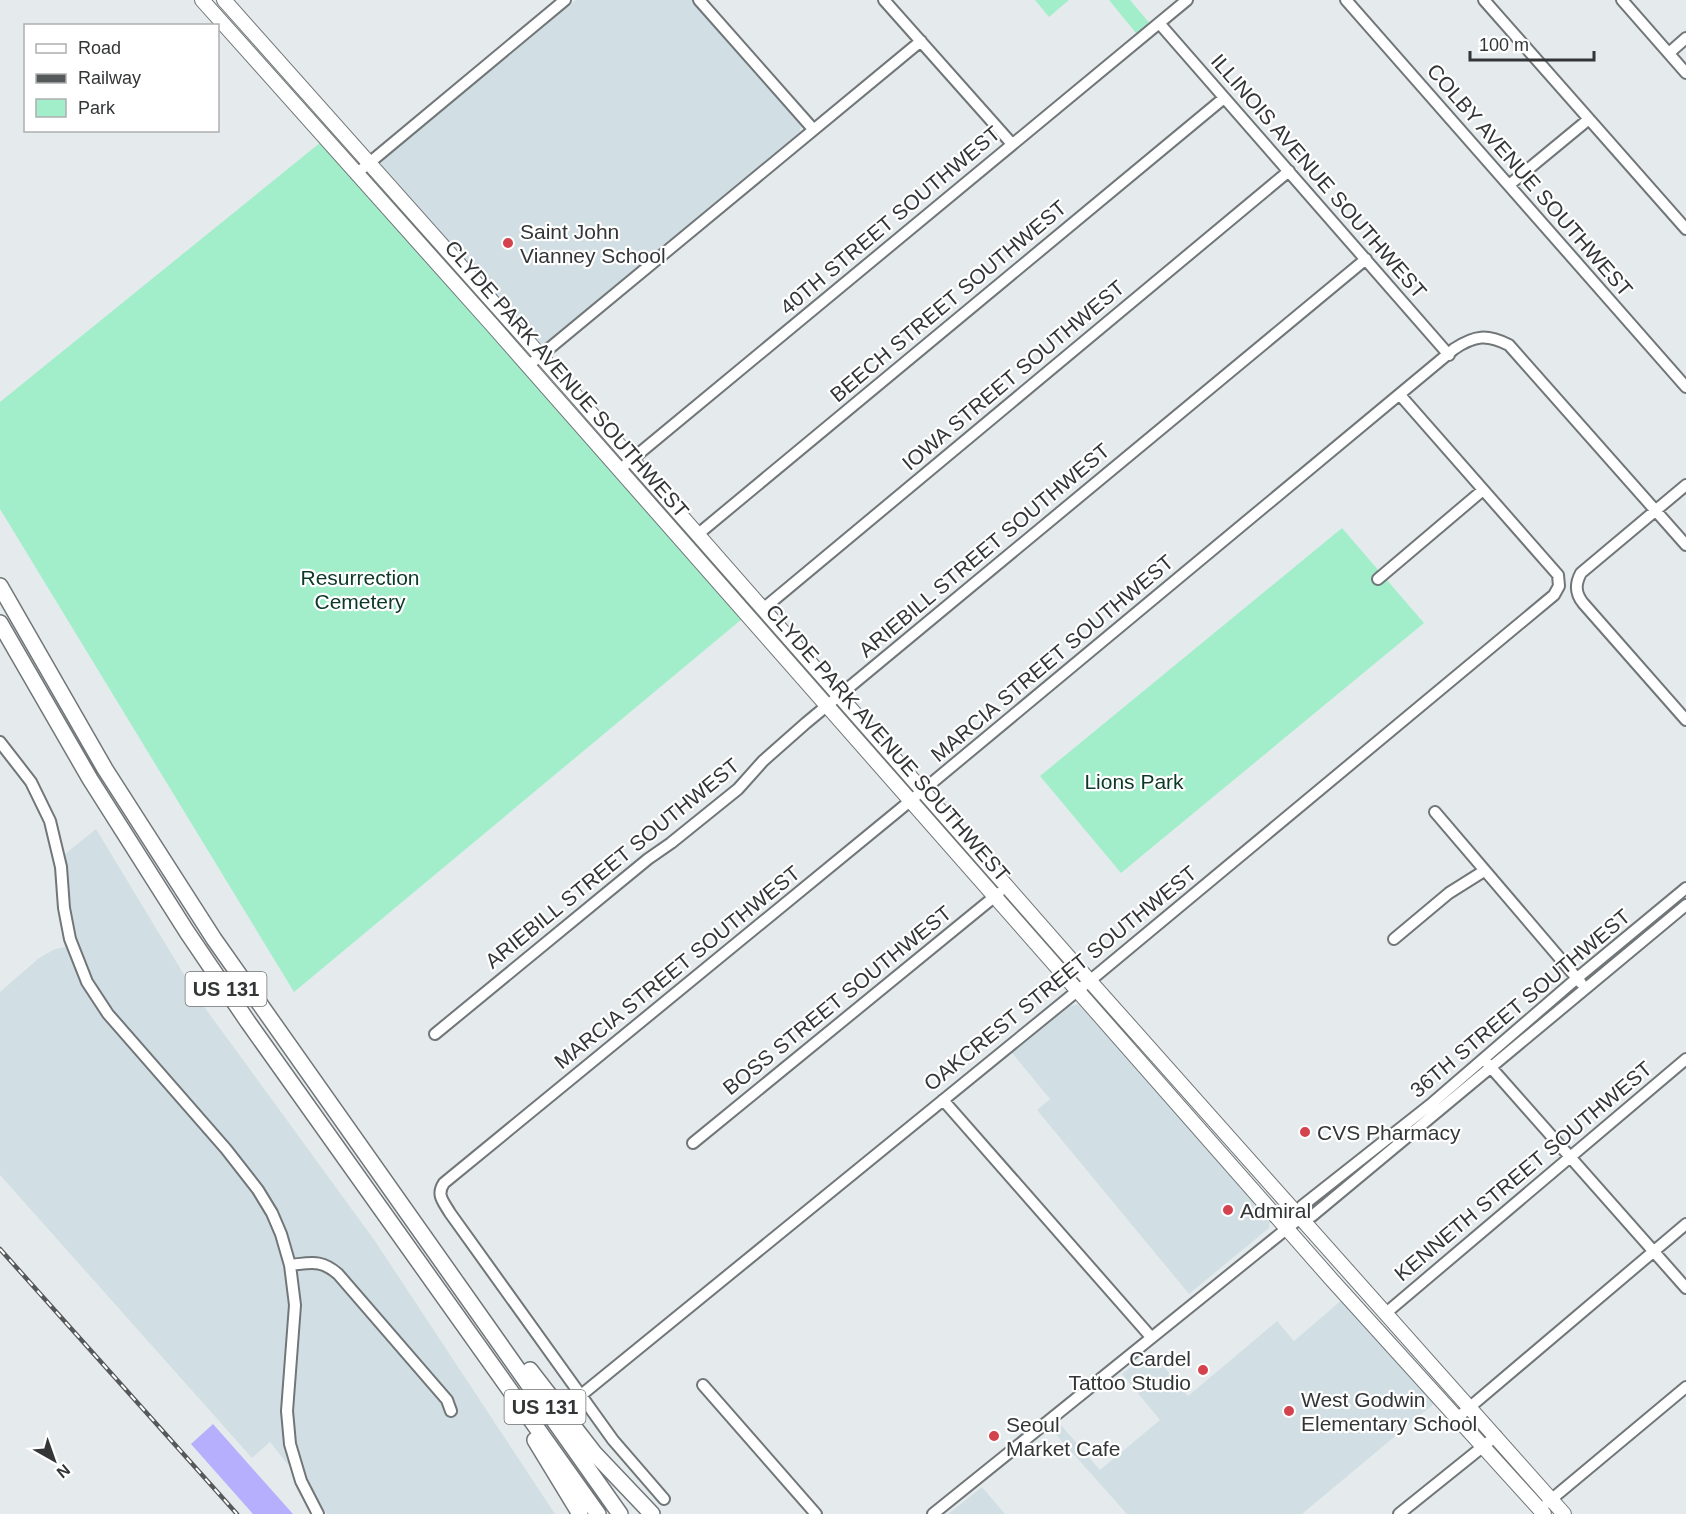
<svg xmlns="http://www.w3.org/2000/svg" width="1686" height="1514" viewBox="0 0 1686 1514" font-family="Arial,sans-serif">
<rect width="100%" height="100%" fill="#e5ebed"/>
<path fill="#d1dfe4" d="M576,0H693L801,123L800,132L548,343L537,344L379,167L383,160Z
M96,829L200,1001L375,1241L555,1514H327L270,1442L252,1458L0,1175V992L39,958L55,949L65,947L59,915L55,862Z
M1084,1003L1270,1215L1269,1228L1189,1294L1037,1110L1050,1099L1012,1053L1070,1006Z
M1344,1298L1436,1402L1302,1514H1127L1052,1430L1060,1424L1100,1470L1160,1420L1122,1374L1151,1351L1188,1396L1277,1321L1294,1341Z
M982,1487L1005,1514H948Z"/>
<path fill="#a2eecb" d="M1035,0H1069L1049,17Z
M1109,0H1130L1152,26L1140,38Z
M321,142L742,619L294,992L0,509V402Z
M1342,528L1424,623L1121,873L1040,776Z"/>
<path fill="#b6affe" d="M213,1424L293,1514H253L191,1444Z"/>
<g fill="none" stroke-linecap="round" stroke-linejoin="round">
<g stroke="#717678" stroke-width="14">
<path id="minor" d="M699,0L813,129
M884,0L1012,144
M1346,0L1686,387
M1484,0L1686,229
M1622,0L1686,73
M1159,23L1449,355
M1669,53L1686,38
M356,174L565,0
M1509,185L1589,119
M528,366L921,41
M619,470L1187,0
M1686,485L1581,573C1575,584 1575,593 1583,603L1686,720
M697,535L1224,98
M1378,579L1483,490
M763,609L1289,171
M0,742L31,782L50,821L61,867L64,908L70,939L87,982L108,1014L226,1149L258,1190L272,1213L281,1234L290,1265L295,1305L287,1411L290,1444L301,1481L318,1514
M1435,812L1581,983
M1394,939L1449,893L1484,871
M435,1034L648,859L671,843L738,789L763,761L806,723L1366,259
M1487,1063L1686,1288
M943,1100L1151,1337
M693,1143L999,893
M1300,1218L1302,1206L1430,1105L1576,979L1686,888
M290,1265C311,1263 321,1259 338,1274L447,1400L451,1411
M1386,1313L1686,1059
M703,1385L816,1514
M580,1396L1098,974L1554,595L1559,586L1558,575L1400,395
M1457,1418L1686,1224
M664,1499L613,1440L450,1213C443,1201 436,1195 444,1183L898,811L1454,349C1475,335 1487,334 1509,345L1686,545
M1547,1503L1686,1387
M933,1514L1300,1218L1312,1216L1686,905
M1399,1514L1496,1436"/>
</g>
<g stroke="#717678" stroke-width="16">
<path id="major" d="M202,0L493,326L1332,1280L1544,1514
M224,0L540,355L1089,980L1564,1514"/>
</g>
<g stroke="#717678" stroke-width="18">
<path id="highway" d="M0,586L105,769L214,939L620,1514
M0,623L90,779L187,932L248,1022L598,1514
M530,1370L595,1454L652,1514
M535,1440L580,1514"/>
</g>
<use href="#minor" stroke="#fff" stroke-width="10"/>
<use href="#major" stroke="#fff" stroke-width="14"/>
<use href="#highway" stroke="#fff" stroke-width="15"/>
<g stroke="#56595a" stroke-width="4.5">
<path id="rail" d="M0,1249L237,1514"/>
</g>
<use href="#rail" stroke="#fff" stroke-width="2" stroke-dasharray="7" stroke-linecap="butt"/>
</g>
<g fill="#d3424d" stroke="#fff" stroke-width="2">
<circle cx="508" cy="243" r="6"/>
<circle cx="1305" cy="1132" r="6"/>
<circle cx="1228" cy="1210" r="6"/>
<circle cx="1203" cy="1370" r="6"/>
<circle cx="1289" cy="1411" r="6"/>
<circle cx="994" cy="1436" r="6"/>
</g>
<g text-anchor="middle" dominant-baseline="central" stroke-width="4.5" stroke-linejoin="round" paint-order="stroke">
<g fill="#fff" stroke="#707272" stroke-width="1.5">
<rect x="185.5" y="972" width="81" height="34" rx="4.5"/>
<rect x="504.5" y="1390" width="81" height="34" rx="4.5"/>
</g>
<g font-size="20" font-weight="bold" fill="#333536">
<text x="226" y="989">US 131</text>
<text x="545" y="1407">US 131</text>
</g>
<g font-size="21" fill="#333536" stroke="#fff">
<text transform="translate(1319 176) rotate(49)">ILLINOIS AVENUE SOUTHWEST</text>
<text transform="translate(1530 180) rotate(49)">COLBY AVENUE SOUTHWEST</text>
<text transform="translate(890 220) rotate(-40)">40TH STREET SOUTHWEST</text>
<text transform="translate(948 301) rotate(-40)">BEECH STREET SOUTHWEST</text>
<text transform="translate(1013 375) rotate(-40)">IOWA STREET SOUTHWEST</text>
<text transform="translate(567 379) rotate(49)">CLYDE PARK AVENUE SOUTHWEST</text>
<text transform="translate(984 550) rotate(-40)">ARIEBILL STREET SOUTHWEST</text>
<text transform="translate(1052 658) rotate(-40)">MARCIA STREET SOUTHWEST</text>
<text transform="translate(888 743) rotate(49)">CLYDE PARK AVENUE SOUTHWEST</text>
<text transform="translate(612 863) rotate(-39)">ARIEBILL STREET SOUTHWEST</text>
<text transform="translate(677 967) rotate(-39)">MARCIA STREET SOUTHWEST</text>
<text transform="translate(1060 978) rotate(-39)">OAKCREST STREET SOUTHWEST</text>
<text transform="translate(837 1000) rotate(-39)">BOSS STREET SOUTHWEST</text>
<text transform="translate(1520 1003) rotate(-40)">36TH STREET SOUTHWEST</text>
<text transform="translate(1523 1171) rotate(-40)">KENNETH STREET SOUTHWEST</text>
</g>
<g font-size="21" fill="#333536" stroke="#fff" text-anchor="start">
<text x="520" y="231">Saint John<tspan x="520" dy="24">Vianney School</tspan></text>
<text x="1317" y="1132">CVS Pharmacy</text>
<text x="1240" y="1210">Admiral</text>
<text x="1191" y="1358" text-anchor="end">Cardel<tspan x="1191" dy="24">Tattoo Studio</tspan></text>
<text x="1301" y="1399">West Godwin<tspan x="1301" dy="24">Elementary School</tspan></text>
<text x="1006" y="1424">Seoul<tspan x="1006" dy="24">Market Cafe</tspan></text>
</g>
<g font-size="21" fill="#0b3827" stroke="#fff">
<text x="360" y="577">Resurrection<tspan x="360" dy="24">Cemetery</tspan></text>
<text x="1134" y="781">Lions Park</text>
</g>
</g>
<rect x="24" y="24" width="195" height="108" fill="#ffffff" stroke="#adaeaf" stroke-width="1.5"/>
<rect x="36" y="44" width="30" height="9" fill="#ffffff" stroke="#adaeaf" stroke-width="1.5"/>
<text x="78" y="54" font-size="18" fill="#333536">Road</text>
<rect x="36" y="74" width="30" height="9" fill="#56595a" stroke="#adaeaf" stroke-width="1.5"/>
<text x="78" y="84" font-size="18" fill="#333536">Railway</text>
<rect x="36" y="99" width="30" height="18" fill="#a2eecb" stroke="#adaeaf" stroke-width="1.5"/>
<text x="78" y="114" font-size="18" fill="#333536">Park</text>
<g transform="translate(54 1460) rotate(140)" stroke="#ffffff" stroke-width="4.5" paint-order="stroke">
<path d="M0-4.5L10 22L0 15L-10 22Z" fill="#333536"/>
<text y="-9" font-size="16" font-weight="bold" text-anchor="middle" fill="#333536">N</text>
</g>
<path d="M1470 51v9h124v-9" fill="none" stroke="#333536" stroke-width="3"/>
<text x="1479" y="51" font-size="18" fill="#333536" stroke="#ffffff" stroke-width="4.5" paint-order="stroke">100 m</text>
</svg>
